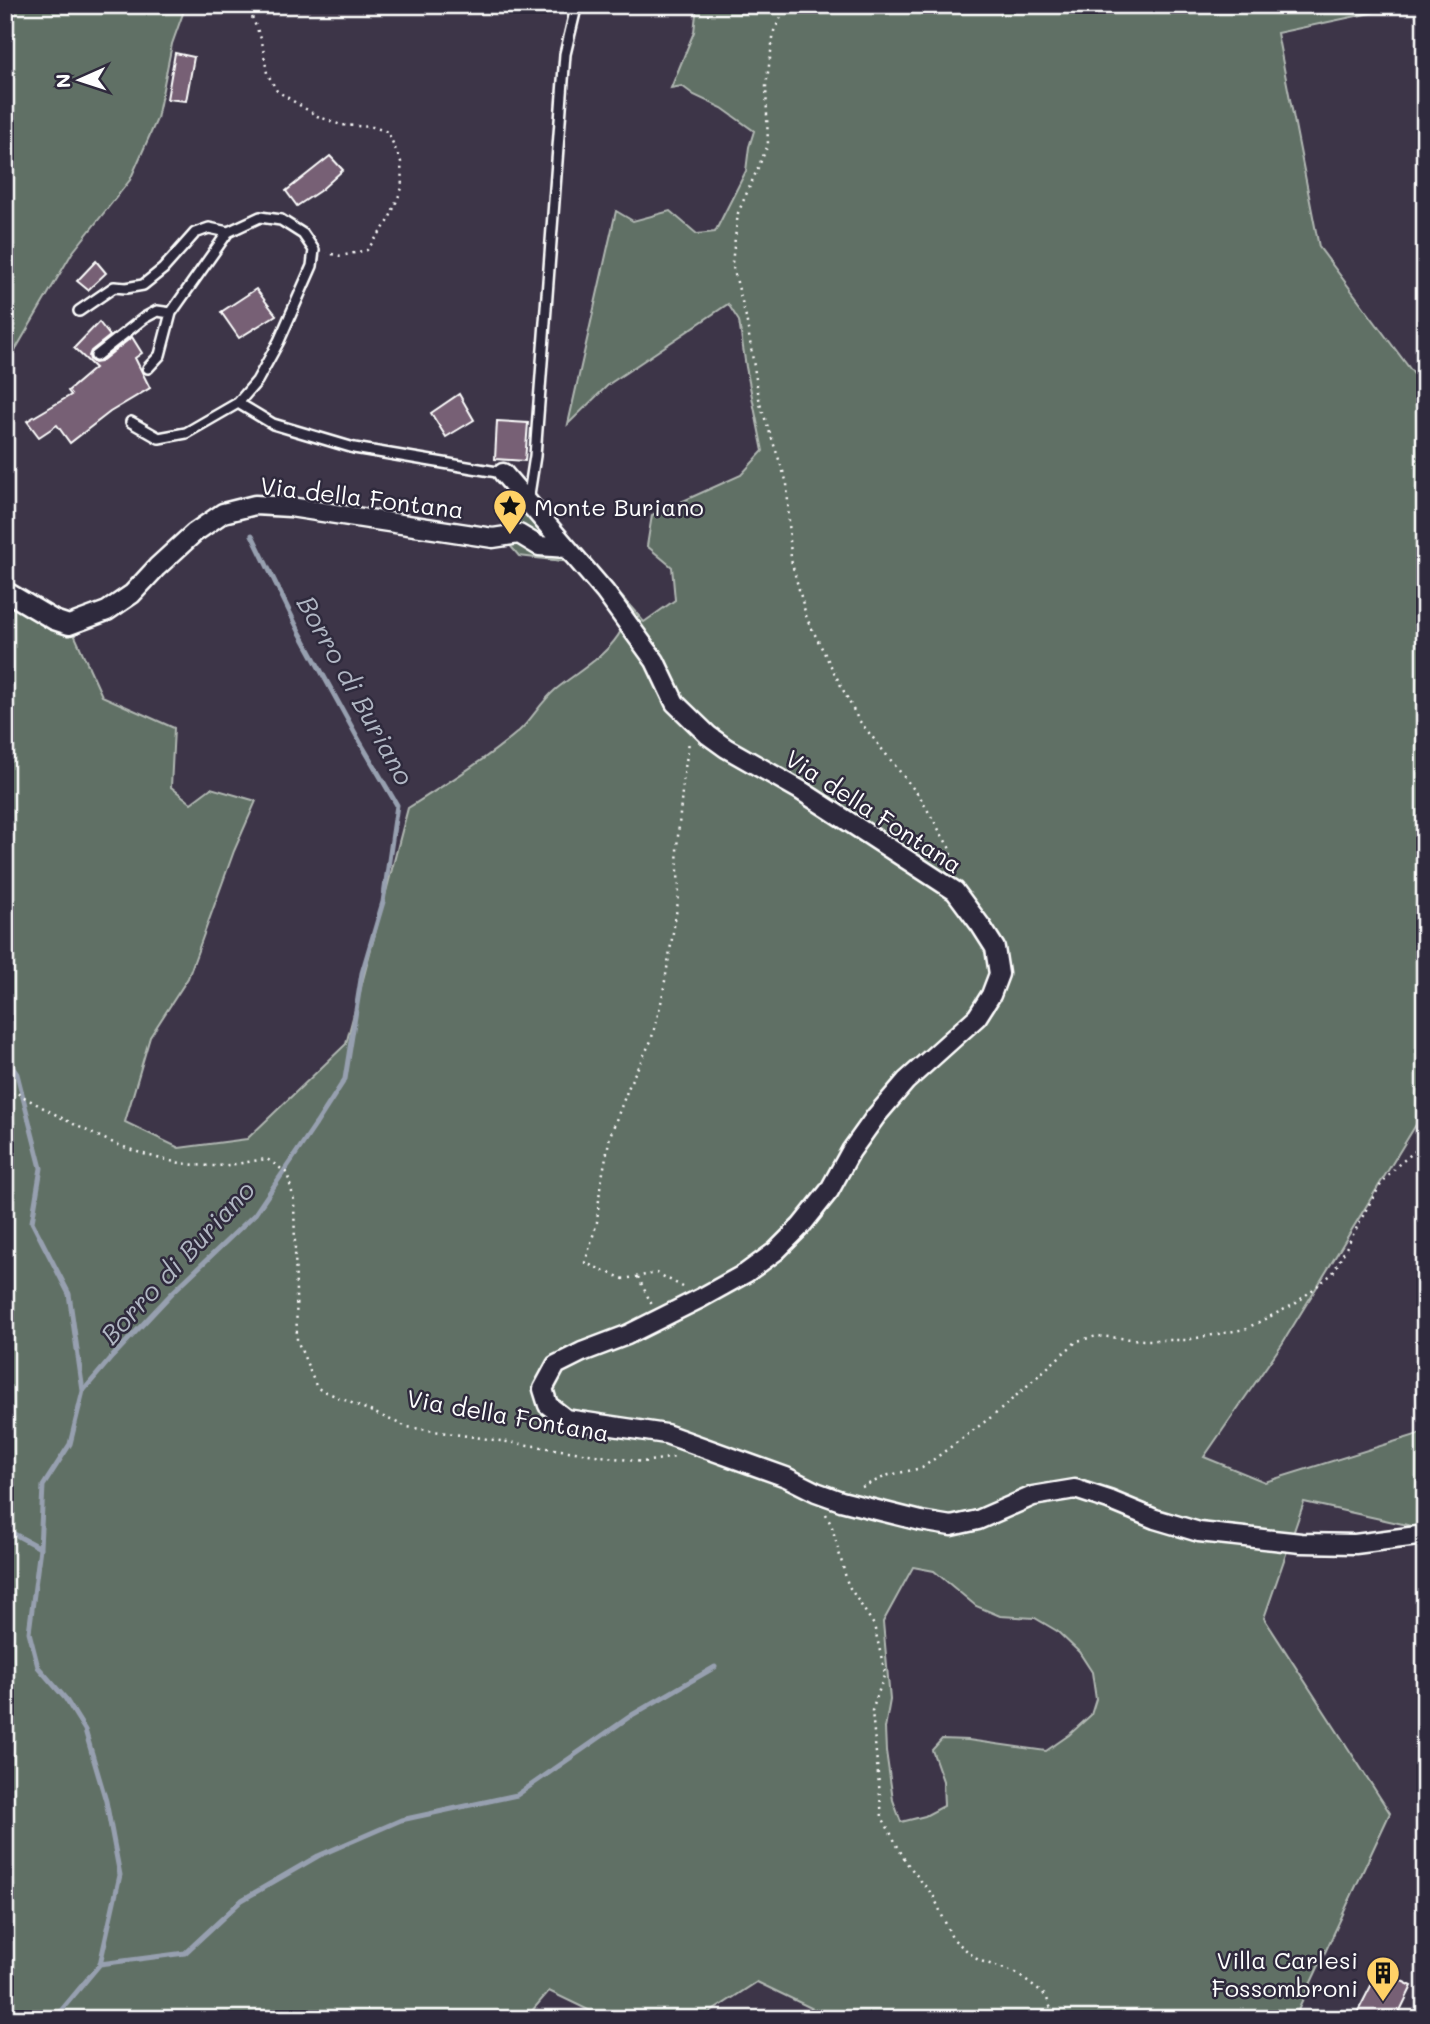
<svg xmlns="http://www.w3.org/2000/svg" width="1430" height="2024" viewBox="0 0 1430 2024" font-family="Mali,sans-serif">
<rect width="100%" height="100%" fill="#3d3548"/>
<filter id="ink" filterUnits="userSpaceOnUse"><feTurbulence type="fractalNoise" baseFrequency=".0143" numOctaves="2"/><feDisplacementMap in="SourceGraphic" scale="14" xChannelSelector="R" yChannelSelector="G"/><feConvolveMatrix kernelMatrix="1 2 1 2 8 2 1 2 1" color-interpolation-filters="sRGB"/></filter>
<g filter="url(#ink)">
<path fill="#606f65" stroke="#b0b7b2" stroke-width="2" fill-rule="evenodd" d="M5,5H186L172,44L157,119L130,180L72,253L14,352L5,373Z
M697,5H1408L1277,33L1319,247L1425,389V1110L1282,1344L1204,1457L1265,1482L1425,1432V1529L1304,1502L1264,1618L1390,1813L1294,2019H834L757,1982L700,2019H607L549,1991L525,2019H5V585L57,615L78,616L101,608L128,590L164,551L205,519L223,510L247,503L301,501L408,520L482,530L498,529L521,515L510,491L538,501L644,622L675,600L672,567L647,546L652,515L741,475L763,451L746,367L739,321L728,304L609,384L568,424L616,211L633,221L670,211L697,234L715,232L746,171L749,147L754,131L722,108L694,95L682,86L671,88L694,32ZM263,509L508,543L519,556L571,562L622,629C608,656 578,671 555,690C541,702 532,719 519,731C485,760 446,784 408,808L346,1044L247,1139L179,1148L125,1122L150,1037L188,978L234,851L256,801L211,788L191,803L171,787L174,728L102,696L74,634L121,610L203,532L221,518L239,512ZM913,1567L934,1571L976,1606L1000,1616L1035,1618L1057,1631L1079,1652L1092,1672L1096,1699L1091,1715L1069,1735L1046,1751L968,1740L942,1739L932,1750L943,1781L944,1806L925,1816L901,1822L893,1800L886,1751L885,1728L890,1700L883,1622Z"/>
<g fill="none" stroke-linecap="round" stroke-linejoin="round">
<path stroke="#97a0b0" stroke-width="5" d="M5,1057L17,1074L41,1168L32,1222L69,1294L83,1391
M5,1529L40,1548
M100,1964L185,1953L242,1900L318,1856L401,1820L517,1795L632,1715L715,1667
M54,2019L100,1964L120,1875L106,1801L85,1730L65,1698L38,1667L29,1632L40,1548L43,1486L70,1444L83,1391L112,1357L174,1291L255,1214L316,1124L345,1079L362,973L383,902L397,805L360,742L299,631L252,535"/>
</g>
<path fill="#776074" stroke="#fff" stroke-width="2" d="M175,53L194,57L186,101L167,99Z
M330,156L343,170L321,190L297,206L286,191Z
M96,261L106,273L88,290L77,281Z
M256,289L276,315L239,338L221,312Z
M99,322L110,336L91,351L89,356L90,360L94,363L100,362L132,337L142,353L135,358L150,388L110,412L70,443L57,425L39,437L27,421L71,395L68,391L95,368L74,348Z
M459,394L474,420L446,437L431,413Z
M497,421L528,423L525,461L495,459Z
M1379,1970L1412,1986L1396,2019H1354Z"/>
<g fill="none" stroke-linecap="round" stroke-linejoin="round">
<g stroke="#fff" stroke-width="14">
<path id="lane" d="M79,311L114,287L126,288L143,285L163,269L195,233L209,228L228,232
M96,356L144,318L157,311L171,313
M238,403L273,424L354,448L503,473
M131,422L159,438L186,433L238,403L257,381L279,341L312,266L314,250L303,234L281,220L260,217L228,232L171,313L160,355L148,368
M528,501L535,456L565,54L576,8"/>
</g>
<g stroke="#fff" stroke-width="23">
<path id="street" d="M503,473L605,592L655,661L675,703L708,735L726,748L800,790L955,891L981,926L995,948L999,974L991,995L977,1017L906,1081L876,1116L851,1151L829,1191L801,1226L776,1251L746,1273L701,1298L627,1335L582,1352L556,1365L543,1389L548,1405L566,1419L666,1434L786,1477L816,1492L841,1501L921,1521L951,1526L978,1520L1033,1496L1075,1489L1109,1500L1155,1519L1199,1532L1301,1543L1355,1544L1425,1535
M5,591L54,620L69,625L107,611L132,594L157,567L194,533L223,513L255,505L290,507L493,538L519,534L539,546L567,548"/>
</g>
<path stroke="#fff" stroke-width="2.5" stroke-dasharray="2 5" stroke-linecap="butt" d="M245,5L252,17L262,41L267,73L277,91L317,116L341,125L373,127L388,132L401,162L402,188L388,222L367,250L341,256L327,253
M787,5L774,31L766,86L768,145L738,213L732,263L746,317L760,404L787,483L791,560L807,619L858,719L920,797L950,849L953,870
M5,10L12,5
M5,1096L15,1092C76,1126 141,1165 214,1166C231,1166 250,1161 267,1159L287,1173L294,1200L297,1340L317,1388L407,1427L642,1462L676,1457
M638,1277L652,1305
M683,1287L657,1273L624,1279L585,1263L597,1222L600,1188L610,1136L631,1081L651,1041L662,999L679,896L677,847L683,781L689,742
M862,1487L889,1475L922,1468L998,1412L1077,1341L1097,1336L1143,1340H1186L1245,1329L1295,1304L1333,1273L1367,1208L1380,1186L1398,1165L1425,1143
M826,1514L832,1527L848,1585L874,1625L885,1673L872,1711L882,1817L906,1862L934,1897L952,1938L978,1960L1016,1973L1046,1996L1055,2019
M1414,2019L1421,2007
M1421,2019V2007L1425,1992"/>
<use href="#lane" stroke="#2f2a3d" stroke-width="9"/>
<use href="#street" stroke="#2f2a3d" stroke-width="18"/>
</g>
</g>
<defs>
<g id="sight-pin" transform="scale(1.75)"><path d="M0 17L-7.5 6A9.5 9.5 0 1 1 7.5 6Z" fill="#ffd166" stroke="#2f2a3d"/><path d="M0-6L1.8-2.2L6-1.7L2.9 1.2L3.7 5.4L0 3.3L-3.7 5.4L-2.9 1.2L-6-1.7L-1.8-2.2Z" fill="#111"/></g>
<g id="building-pin" transform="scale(1.75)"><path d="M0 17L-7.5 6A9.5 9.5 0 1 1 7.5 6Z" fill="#ffd166" stroke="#2f2a3d"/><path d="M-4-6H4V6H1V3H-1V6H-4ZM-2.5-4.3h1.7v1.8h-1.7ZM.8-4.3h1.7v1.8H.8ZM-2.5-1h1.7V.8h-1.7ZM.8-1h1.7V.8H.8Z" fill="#111"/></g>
</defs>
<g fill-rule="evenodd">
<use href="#sight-pin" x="510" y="506"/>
<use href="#building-pin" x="1383" y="1973"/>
</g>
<g text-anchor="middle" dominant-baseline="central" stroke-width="5" stroke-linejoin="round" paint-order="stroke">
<g font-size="24" fill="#fff" stroke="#2f2a3d">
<text transform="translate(362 497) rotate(7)">Via della Fontana</text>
<text transform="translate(874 811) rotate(33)">Via della Fontana</text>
<text transform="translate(508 1415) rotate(10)">Via della Fontana</text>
</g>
<g font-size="24" fill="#fff" stroke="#2f2a3d" text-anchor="start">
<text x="534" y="506">Monte Buriano</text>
<text x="1358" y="1959" text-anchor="end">Villa Carlesi<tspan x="1358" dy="28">Fossombroni</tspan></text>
</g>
<g font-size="26" font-style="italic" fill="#b1b7c4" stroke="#2f2a3d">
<text transform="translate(356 690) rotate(61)">Borro di Buriano</text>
<text transform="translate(177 1262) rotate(-47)">Borro di Buriano</text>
</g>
</g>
<rect width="1430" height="2024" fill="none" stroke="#2f2a3d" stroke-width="28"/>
<rect x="14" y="14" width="1402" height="1996" fill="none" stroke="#fff" stroke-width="2.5" filter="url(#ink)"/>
<g transform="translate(80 80) rotate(267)" stroke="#2f2a3d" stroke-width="5" paint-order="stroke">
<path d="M0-5L12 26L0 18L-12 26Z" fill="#ffffff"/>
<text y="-10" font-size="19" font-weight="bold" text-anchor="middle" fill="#ffffff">N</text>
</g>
</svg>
